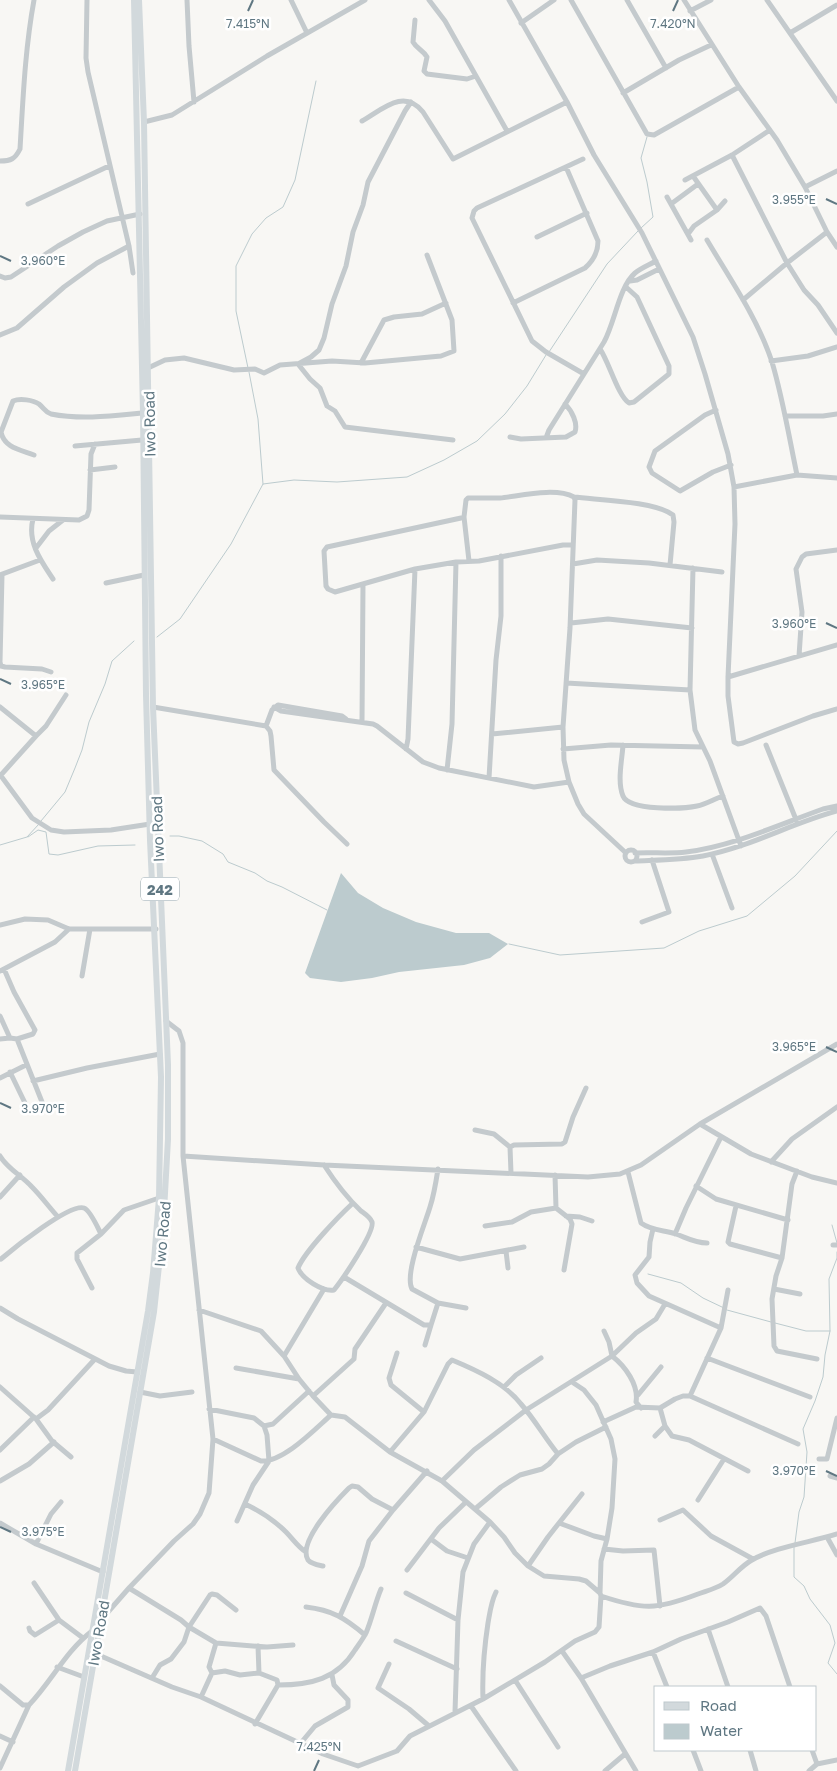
<svg xmlns="http://www.w3.org/2000/svg" width="837" height="1771" viewBox="0 0 837 1771" font-family="'Golos Text',sans-serif">
<rect width="100%" height="100%" fill="#f8f7f4"/>
<path fill="#bccbce" d="M341,873L358,893L383,908L416,922L456,933H489L508,944L490,958L464,965L399,972L372,978L341,982L310,978L305,973Z"/>
<g fill="none" stroke-linecap="round" stroke-linejoin="round">
<path stroke="#bccbce" stroke-width="1" d="M641,228L653,217L647,182L641,158L647,137
M549,352L607,264L638,231
M248,368L236,311V266L252,234L266,218L283,207L295,180L316,81
M249,372L258,419L263,484
M157,637L180,619L231,544L263,484L294,480L337,482L407,477L444,460L477,441L505,414L527,386L546,355
M41,821L65,792L75,768L82,750L89,722L105,684L112,661L134,641
M170,836H179L202,841L223,854L228,862L255,873L267,881L282,887L327,910
M28,837L38,830L46,832L49,854L58,855L98,846L135,845
M0,845L27,837L39,824
M509,944L560,955L664,948L699,931L747,916L795,876L837,831
M832,1225L837,1243
M648,1274L681,1283L703,1298L724,1308
M727,1310L771,1322
M775,1323L806,1331H830
M795,1543L799,1512L804,1497L807,1452L803,1429L815,1401L823,1377L825,1355L830,1331L829,1279L837,1258V1252
M794,1547V1577L804,1586L810,1599L830,1625L835,1643L828,1663L837,1674"/>
<path stroke="#c4cacd" stroke-width="5" d="M87,0L86,58L88,72L129,246L133,273
M187,0L189,46L194,102
M291,0L307,33
M429,0L445,21L507,131
M509,0L567,102L594,155L642,233L693,337L705,374L728,454L734,487L735,524L728,677V696L734,742L738,744L743,743L813,716L837,709
M571,0L647,134L654,135L739,87
M627,0L666,68
M684,0L739,87L777,140L805,187L827,232L837,247
M767,0L837,101
M690,11L711,0
M415,20L413,42C417,49 423,50 427,57L424,71L427,74L467,79L476,76
M521,23L554,0
M790,33L837,5
M623,93L679,60L711,45
M411,102L405,111L368,182L363,205L353,232L346,266L332,304L324,338L319,350L311,357L298,364L310,379L320,388L327,406L335,411L345,427L453,440
M362,121C383,109 404,88 423,112L453,159L567,102
M144,122L172,115L267,56L365,0
M732,155L787,263L804,290L818,305L837,333
M583,159L477,208L474,211L472,218L532,341L546,352L584,374
M0,161C11,161 15,159 20,149C23,99 25,49 34,0
M693,176L717,210
M685,180L732,155L770,130
M805,187L837,171
M667,197L691,240
M28,204L109,166
M671,204L698,184
M688,234L694,226L717,210L725,201
M537,237L587,213
M707,240C730,279 758,319 772,362C783,399 789,437 797,475
M0,276L5,278L11,277L58,246L83,232L107,221L140,214
M630,281L637,280L659,269
M743,300L787,263L827,232
M513,303L585,268C593,261 598,253 598,241L566,167
M0,335L17,328L64,287L97,263L129,246
M600,349C609,362 618,396 629,403L634,402L669,374V366L637,297L626,287
M771,361L808,356L837,347
M361,363L384,320L394,317L422,314L446,303
M148,368L165,360L184,358L234,370L255,369L264,373L280,365L332,361L365,363L441,356L454,351L452,320L427,255
M716,410L705,415L655,451L649,467L652,473L680,491L713,472L731,465
M785,416H823L837,414
M510,437L521,439L566,437L575,432C578,423 572,411 565,404
M546,438L549,430L604,342C615,322 619,287 635,273C641,268 649,265 656,261
M75,446L142,440
M34,455C21,450 4,448 1,432L13,401C20,398 33,400 39,404C44,408 45,412 51,414C81,420 112,416 143,413
M90,470L115,467
M734,487L797,475L837,478
M574,497C598,500 655,501 673,515L674,522L670,565
M0,517L79,520L87,516L89,510L91,454L95,444
M464,517L469,561
M33,519C27,542 41,561 53,579
M572,545H563L479,561L456,562L415,569L335,592L328,589L326,586L324,551L327,547L461,518L464,517L466,500L468,498C479,498 489,498 500,498C520,496 555,487 574,497L575,500L570,628L563,727L564,760L569,782L578,804L584,814L626,853
M36,548L49,531L63,520
M573,564L597,560L649,563L722,572
M693,568L690,690L695,730L710,761L741,846
M0,575L40,560
M106,583L144,575
M571,623L608,619L692,628
M799,656L802,612L796,569L802,557L806,554L837,550
M1,666L0,662L2,575
M1,666L5,667L42,669L51,672
M728,677L837,645
M566,683L690,690
M0,707L36,736
M153,707L266,726L270,731L271,736L274,770L324,822L347,844
M274,707L281,711L373,724L377,726L423,762L439,768L534,787L569,782
M362,722L363,584
M266,726L272,710L278,705L342,716L346,719
M492,734L563,727
M623,745C622,761 617,781 623,796C629,811 684,809 697,806C706,804 714,799 723,796
M766,745L797,822
M406,749L408,739L415,569
M563,749L611,745L703,747
M447,770L452,724L456,562
M0,776L36,736L46,726L66,695
M1,776L32,818L51,830L64,832L111,830L150,824
M489,778L496,660L501,616V556
M625 856a6 6 0 1 1 12 0a6 6 0 1 1-12 0Z
M635,853C652,852 669,854 686,852C733,846 778,825 823,809L837,806
M712,854L732,908
M635,861C657,860 680,860 703,856C750,847 792,823 837,811
M642,922L669,912L652,860
M0,925L25,919L48,920L69,929H156
M0,971L55,942L69,929
M82,976L90,929
M0,1016L10,1038
M0,1039L10,1038L17,1039L33,1034L35,1030L14,992L4,969
M17,1039L44,1107
M10,1072L25,1103
M0,1078L26,1065
M33,1081L87,1068L160,1054
M700,1124L751,1154L812,1177L837,1183
M475,1130L494,1134L510,1147L511,1173
M510,1147L514,1145L562,1144L565,1142L573,1117L586,1088
M0,1156C8,1169 21,1175 32,1187C41,1196 49,1207 58,1217
M183,1156L324,1165L588,1177L620,1174L641,1165L700,1124L837,1044
M771,1162L792,1139L837,1107
M324,1165C335,1182 346,1197 361,1211C365,1214 370,1217 372,1222C375,1232 342,1280 334,1290C323,1292 302,1279 298,1268C305,1251 339,1216 353,1203
M438,1169C436,1182 434,1195 430,1207C425,1224 404,1274 412,1289L438,1303L466,1308
M797,1171L792,1184L782,1258L776,1276L772,1299L774,1346L777,1351L817,1359
M628,1172L641,1223C652,1231 664,1230 676,1234C687,1238 695,1243 707,1243
M555,1175L556,1208L570,1219L572,1224L564,1270
M696,1186L716,1199L788,1220
M0,1197L20,1175
M736,1206L728,1242L730,1244L782,1258
M566,1216L580,1217L592,1221
M485,1226L512,1222L531,1212L556,1208
M653,1229L650,1242L649,1257L635,1275L637,1283L649,1296L721,1328
M675,1234L686,1208L721,1137
M833,1245H837
M416,1247L460,1259L524,1247
M506,1251L508,1268
M1,1259C14,1248 70,1203 84,1208C90,1210 98,1228 101,1234
M344,1277L424,1325H431L438,1303
M92,1288L77,1259V1253L101,1234L124,1210L159,1198
M774,1289L800,1294
M0,1308L18,1319L109,1366L126,1371L137,1372
M199,1310L261,1331L284,1356L299,1379L313,1396L331,1415L345,1417L390,1452L442,1481L490,1522L504,1537L515,1553L528,1566L544,1576L579,1579L586,1581L600,1593L601,1596C643,1610 656,1610 698,1594C706,1591 715,1589 723,1584C733,1577 741,1566 752,1560C774,1547 812,1542 837,1534
M604,1331L609,1342L612,1356C625,1366 639,1385 636,1402L641,1408
M425,1345L431,1325
M397,1353L389,1378L391,1385L424,1412
M284,1356L324,1289
M707,1358L810,1397
M236,1368L299,1379
M572,1382L584,1390L596,1405L611,1439L615,1459L612,1508L607,1539L601,1561L600,1593
M0,1387L36,1419L52,1441L71,1457
M504,1387L516,1375L541,1358
M140,1392L160,1396L192,1392
M638,1395L661,1367
M313,1396L354,1359L355,1349L386,1303
M690,1396L721,1328L728,1290
M660,1408L665,1426L672,1436L689,1440L748,1471
M209,1409L254,1418L264,1426L267,1435L269,1461L253,1485L237,1521
M36,1419L48,1410L95,1359
M603,1422L636,1407L660,1408L675,1399L683,1396H690L798,1444
M264,1426L273,1424L309,1391
M655,1436L665,1426
M213,1439L261,1461C284,1462 315,1429 331,1415
M0,1450L34,1417
M390,1452L424,1412L448,1364L452,1360C476,1370 505,1383 521,1404C535,1420 545,1438 558,1454
M819,1459H827L837,1418
M830,1476L837,1478
M0,1481L29,1464L54,1442
M442,1481L474,1450L526,1410L612,1356L636,1333L656,1319L665,1304
M698,1500L724,1459
M245,1504C260,1511 274,1520 286,1532C293,1539 298,1547 306,1552
M475,1509L501,1487L520,1475L542,1469L549,1464L558,1454L576,1442L606,1427
M660,1520L683,1510L711,1536L753,1559
M0,1523L36,1544L103,1572
M559,1523L582,1494
M827,1537L837,1555
M431,1539L447,1551L468,1558
M36,1544L51,1514L61,1502
M604,1549L623,1551L654,1550L660,1606
M323,1566C318,1565 311,1564 308,1560C297,1542 337,1500 349,1488L352,1486L358,1487L372,1499L393,1510
M528,1566L548,1537L559,1523L594,1536L607,1539
M407,1570L439,1528L466,1502
M34,1583L59,1620L83,1638
M129,1588L181,1620L189,1627L216,1643L267,1647L293,1645
M406,1593L458,1620
M306,1607C332,1610 345,1618 365,1635
M340,1616L362,1566L369,1541L393,1510L427,1471
M101,1620L129,1588L174,1541L193,1524L200,1514L209,1493L213,1439L183,1156V1043L179,1031L166,1021
M29,1628L30,1631L35,1635L59,1620
M708,1629L728,1687
M396,1641L457,1669
M562,1651L581,1678L636,1771
M653,1652L667,1687
M94,1653L172,1687L201,1697L323,1754L358,1766L397,1751L410,1736L483,1699L545,1662L575,1641L595,1632L599,1627L601,1596
M389,1664L378,1688L409,1709L429,1726
M57,1667L84,1677
M212,1673L225,1671L240,1675L259,1673L258,1646
M259,1673L277,1680L278,1685
M152,1678L160,1665L171,1659L184,1642L189,1627L210,1595L212,1594L217,1595L236,1610
M581,1678L610,1666L653,1652L681,1639L728,1622L760,1608L766,1616L790,1687
M515,1680L558,1747
M0,1686L23,1705H29C52,1681 65,1652 92,1631
M201,1697L212,1673L209,1667L216,1643
M483,1699C482,1673 484,1649 488,1623C490,1612 491,1602 496,1592
M471,1706L516,1771
M455,1712L458,1620L463,1572L474,1544L490,1522
M255,1724L278,1685C311,1685 337,1679 355,1650C359,1644 363,1639 366,1633C372,1619 375,1603 381,1589
M0,1736L13,1742
M300,1744L315,1726L348,1707V1700L334,1685L332,1675
M693,1750L701,1771
M750,1750L756,1771
M812,1750L817,1764
M0,1768L29,1705
M605,1771L625,1754
M809,1771L817,1764L837,1760"/>
<path stroke="#d2d9dc" stroke-width="6" d="M68,1771L148,1311L153,1273L159,1198L161,1077L150,840L146,695L143,413L134,0
M75,1771L154,1312L163,1229L168,1139V1065L153,707L144,122L139,0"/>
</g>
<path fill="none" stroke="#5f7782" stroke-width="2" d="M248,11L253,0M673,11L678,0M826,199L837,204M0,256L11,261M826,623L837,628M0,679L11,684M826,1047L837,1052M0,1103L11,1108M826,1471L837,1476M0,1527L11,1532M314,1771L319,1760"/>
<g text-anchor="middle" dominant-baseline="central" stroke-width="5" stroke-linejoin="round" paint-order="stroke">
<rect fill="#fff" stroke="#8fa0a8" stroke-width="1" x="141" y="877.5" width="38" height="23" rx="4"/>
<g font-size="14" font-weight="bold" fill="#5f7782">
<text x="160" y="889">242</text>
</g>
<g font-size="15" fill="#5f7782" stroke="#fff">
<text transform="translate(149 424) rotate(-91)">Iwo Road</text>
<text transform="translate(157 829) rotate(-92)">Iwo Road</text>
<text transform="translate(162 1234) rotate(-85)">Iwo Road</text>
<text transform="translate(98 1633) rotate(-80)">Iwo Road</text>
</g>
</g>
<g font-size="12" text-anchor="middle" fill="#5f7782" stroke="#fff" stroke-width="5" stroke-linejoin="round" paint-order="stroke">
<text x="248" y="28">7.415°N</text>
<text x="673" y="28">7.420°N</text>
<text x="794" y="204">3.955°E</text>
<text x="43" y="265">3.960°E</text>
<text x="794" y="628">3.960°E</text>
<text x="43" y="689">3.965°E</text>
<text x="794" y="1051">3.965°E</text>
<text x="43" y="1113">3.970°E</text>
<text x="794" y="1475">3.970°E</text>
<text x="43" y="1536">3.975°E</text>
<text x="319" y="1751">7.425°N</text>
</g>
<rect x="654" y="1686" width="162" height="65" fill="#ffffff" stroke="#bfc9cd"/>
<rect x="664" y="1702" width="25" height="8" fill="#d2d9dc" stroke="#bfc9cd"/>
<text x="700" y="1711" font-size="15" fill="#5f7782">Road</text>
<rect x="664" y="1724" width="25" height="15" fill="#bccbce" stroke="#bfc9cd"/>
<text x="700" y="1736" font-size="15" fill="#5f7782">Water</text>
</svg>
